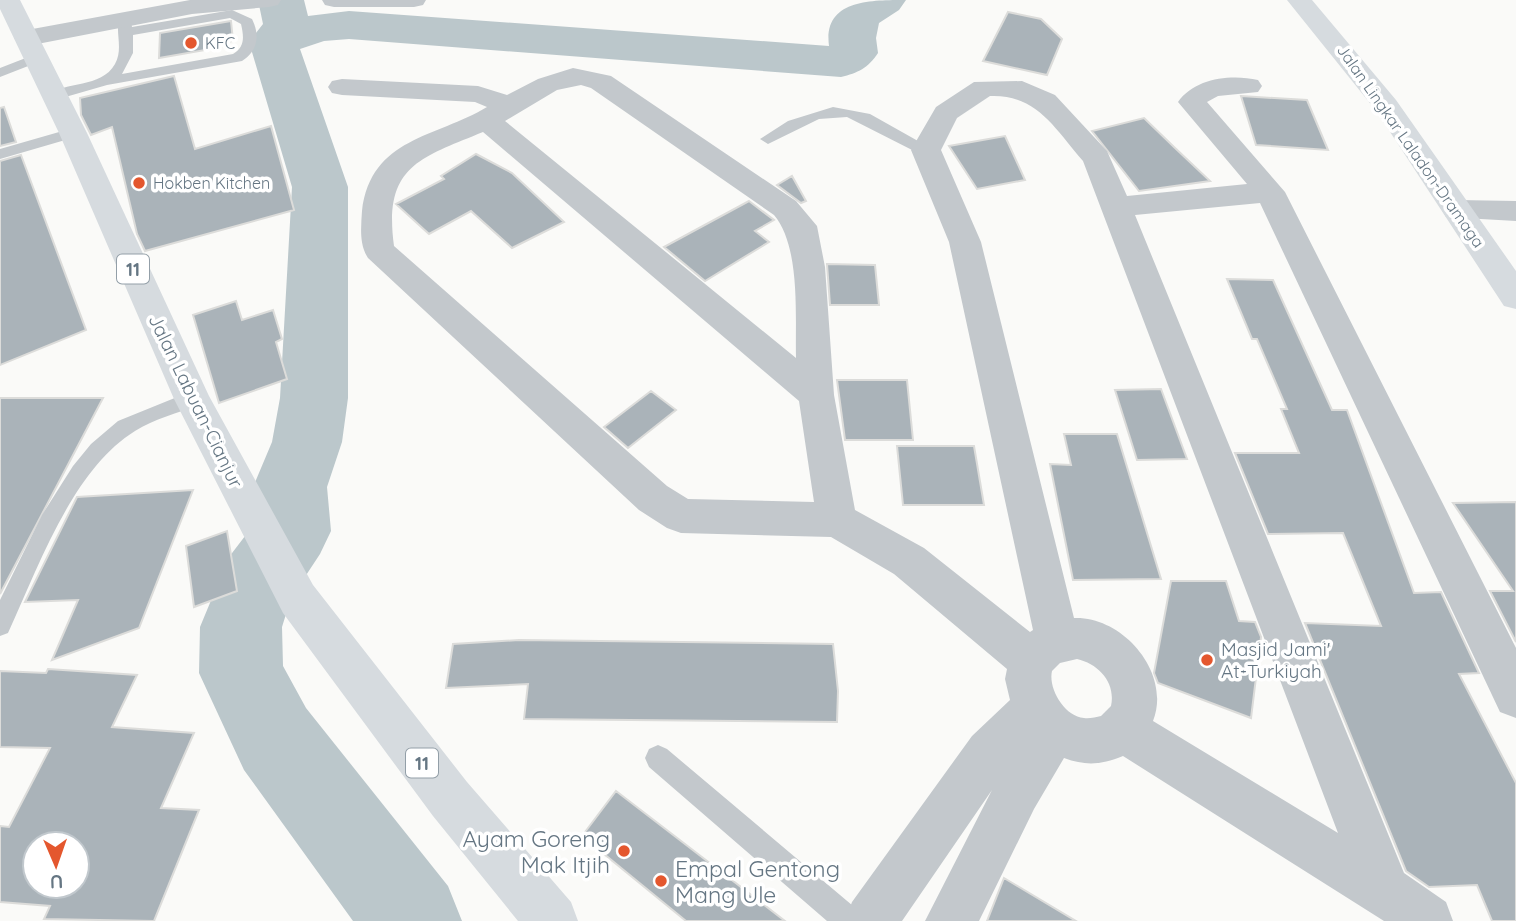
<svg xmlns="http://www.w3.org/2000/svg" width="1516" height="921" viewBox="0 0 1516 921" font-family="Quicksand,sans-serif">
<rect width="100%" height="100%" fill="#fafaf8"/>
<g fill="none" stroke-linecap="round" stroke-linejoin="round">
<path fill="#bbc7cb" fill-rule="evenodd" d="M258,0H304L308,16L349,11L829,46C823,0 869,0 906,0L899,10L879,23L876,38L878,53C868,68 858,73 841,77L349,39L324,41L300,49L348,187V398L342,442L327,487L331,531L320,554L291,598L282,627L283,666L306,708L448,886L462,921H353L244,770L199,673L200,627L229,557L255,523L253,487L272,442L280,398L292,187L249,42L263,24Z"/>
</g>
<path fill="#aab3b9" stroke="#dcdcda" stroke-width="2" fill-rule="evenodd" d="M1008,12L1041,19L1062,39L1047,75L983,61Z
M231,21L233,41L211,45V49L159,58L160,33Z
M174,76L195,149L271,126L294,210L145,251L137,234L112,127L91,135L81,115L80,98Z
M1241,96L1307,100L1328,150L1256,145Z
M4,107L16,142L0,146V108Z
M1144,118L1174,147L1210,181L1139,191L1092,131Z
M1005,136L1025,180L977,189L949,146Z
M476,154L512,173L564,222L512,248L471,211L429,234L396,204L444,179L441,176Z
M21,155L86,330L0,365V161Z
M792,176L806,201L801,203L777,185Z
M749,201L774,220L755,231L769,242L705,281L664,247Z
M827,264L875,265L879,305H830Z
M1227,279L1273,280L1332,410H1347L1414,593L1441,592L1479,673L1459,674L1516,783V921H1492L1477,885L1429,887L1406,871L1305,623L1381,626L1343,533L1268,534L1235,453H1299L1281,409H1287L1257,339H1252Z
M236,301L242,320L273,310L282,339L276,342L287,379L219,403L193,315Z
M837,380H907L913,440H845Z
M1161,389L1187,459L1137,460L1115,390Z
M651,391L676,410L628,448L604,427Z
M0,398H103L0,594Z
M1064,434H1117L1161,579L1073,580L1050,464L1071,465Z
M897,446H974L984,505H903Z
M193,490L139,628L52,660L78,600L25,602L77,497Z
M1516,502V642L1490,591H1513L1453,503Z
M227,531L237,591L194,607L186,546Z
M1171,581H1226L1239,621L1255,622L1261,637L1251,718L1158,683L1154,673Z
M519,640L833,644L838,691L837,722L524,719L528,684L446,688L453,644Z
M48,669L137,675L112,727L194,733L161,808L199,810L154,921L44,919L50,906L0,902V826L9,827L50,748L0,747V671L46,673ZM35,844H77V886H35Z
M616,791L785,921H686L582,836Z
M1004,878L1076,921H987Z"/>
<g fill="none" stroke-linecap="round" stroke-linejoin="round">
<path fill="#c3c8cc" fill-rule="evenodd" d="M232,10L252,19C260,35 258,51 242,61L107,85L55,100L48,96C65,80 101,89 115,64C124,48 114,31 120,16H130L132,27ZM230,18L241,24C244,37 245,47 233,54L122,74L133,53V35Z
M36,54L41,55V61L0,77V68Z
M833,107L870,114L934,150L926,155L920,154L847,117L819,119L768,144L760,139L788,121Z
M73,128L81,133L79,136L0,159V149Z
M192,391L199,393L202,399L199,405C178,413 154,419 135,431C72,470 38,568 8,633L0,636V600L42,515L73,466L91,444L118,421Z
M658,745L667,749L859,911L863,921H827L649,767L645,758L649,749Z"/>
<path fill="#c3c8cc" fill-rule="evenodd" d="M190,0H281L278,5L269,7L192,14L27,46L18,43L14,38L18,33L27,30Z
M322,0H426L423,5L414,7H334L325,5Z
M573,68L611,76L796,201L817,226L825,267L834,395L855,510L924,548L1030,632L1033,630L949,242L911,150L936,107L974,82L1022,81L1055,95L1107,151L1127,196L1247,184L1178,102C1195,78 1231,74 1258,80L1262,86L1258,92L1218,96L1207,102L1285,192L1516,648V718L1500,712L1260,203L1135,215L1404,873L1446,902L1453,921H1384L1123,756C1101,765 1086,766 1064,758L1034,809L979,921H925L992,790L902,921H845L852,902L972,736L1010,700L1005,679L1007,669L894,574L831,537L681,533L667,528L639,510L368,258C359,244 361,227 362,211C371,137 436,138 487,107L475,102L342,95L332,93L328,87L332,81L342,79L478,86L507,95L538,79ZM581,85L591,88L774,215C801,247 795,317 796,358L505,121L557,90ZM990,96C1037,94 1055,129 1083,161L1338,833L1153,721C1172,673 1123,616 1074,618L981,242L941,150L957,118ZM483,132L799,401L814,502L688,499L667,486L394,246C383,166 420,158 483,132ZM1077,659C1099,664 1116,683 1111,706L1101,716C1096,717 1089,719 1084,718C1064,716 1048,688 1052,671L1060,663Z
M1457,200L1516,201V221L1446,217L1442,210L1446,203Z"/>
<path fill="#d6dbdf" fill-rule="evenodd" d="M1287,0H1312L1396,100L1516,271V309L1504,306L1377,112Z"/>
<path fill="#d6dbdf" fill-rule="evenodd" d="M0,0H20L87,133L209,396L313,585L467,782L571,902L578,921H518L433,816L283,613L174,399L59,133L0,9Z"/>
</g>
<g fill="#e4572e" stroke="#fff" stroke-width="2.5">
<circle cx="191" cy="43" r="7"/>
<circle cx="139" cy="183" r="7"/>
<circle cx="1207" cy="660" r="7"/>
<circle cx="624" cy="851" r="7"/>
<circle cx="661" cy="881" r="7"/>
</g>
<g text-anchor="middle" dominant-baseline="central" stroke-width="7" stroke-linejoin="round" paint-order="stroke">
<g font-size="16" fill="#657683" stroke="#fff" text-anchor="start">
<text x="205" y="43">KFC</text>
<text x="153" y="183">Hokben Kitchen</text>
</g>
<g font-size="16" fill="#657683" stroke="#fff">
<text transform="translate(1411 146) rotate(55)">Jalan Lingkar Laladon-Dramaga</text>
</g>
<g fill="#fff" stroke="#939fa8" stroke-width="2">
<rect x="117" y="254.5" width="32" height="29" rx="5"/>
<rect x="406" y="748.5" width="32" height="29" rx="5"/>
</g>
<g font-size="18" font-weight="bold" fill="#657683">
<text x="133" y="269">11</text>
<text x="422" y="763">11</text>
</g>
<g font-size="19" fill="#657683" stroke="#fff">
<text transform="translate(196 401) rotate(64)">Jalan Labuan-Cianjur</text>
</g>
<g font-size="19" fill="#657683" stroke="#fff" text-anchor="start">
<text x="1221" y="649">Masjid Jami'<tspan x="1221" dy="22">At-Turkiyah</tspan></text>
</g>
<g font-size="23" fill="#657683" stroke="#fff" text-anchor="end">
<text x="610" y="838">Ayam Goreng<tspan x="610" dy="26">Mak Itjih</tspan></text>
<text x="675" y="868" text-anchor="start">Empal Gentong<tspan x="675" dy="26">Mang Ule</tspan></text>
</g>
</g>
<g transform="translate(56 865) rotate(178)"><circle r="33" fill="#ffffff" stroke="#c1c8cd" stroke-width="2"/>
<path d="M0-5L12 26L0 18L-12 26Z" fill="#e4572e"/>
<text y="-10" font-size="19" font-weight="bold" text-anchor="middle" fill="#657683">U</text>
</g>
</svg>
